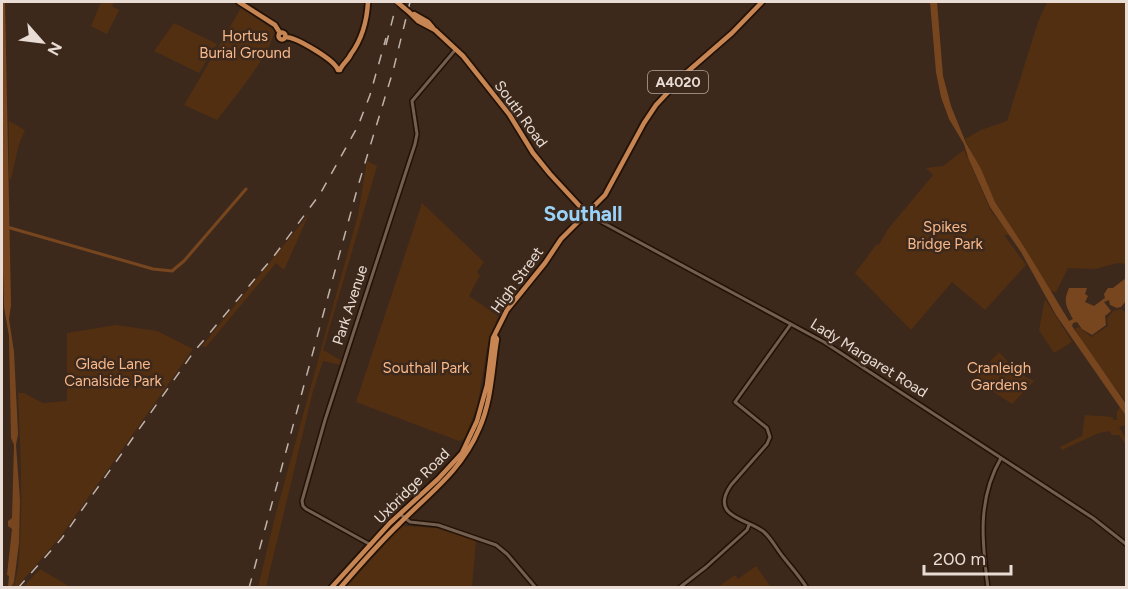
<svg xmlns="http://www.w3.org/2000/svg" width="1128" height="589" viewBox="0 0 1128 589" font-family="Figtree,sans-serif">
<rect width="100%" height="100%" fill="#3c291c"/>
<path fill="#532f12" d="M101,2H114L112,6L119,10L107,34L91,26Z
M1047,2H1126V264L1118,263L1095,269L1068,268L1056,292L1050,291L1026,250L995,202L965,139L981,130L1007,121L1038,22Z
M241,8L274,30C275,49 230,103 217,120L184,105Z
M174,23L217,44L199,73L154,51Z
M9,121L25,130L19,144L11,179H9Z
M964,150L991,211L1010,235H1004L1026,265L985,310L952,282L911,330L855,273L877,244L879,245L888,229L933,175L926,168L943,166Z
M367,161L377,166L323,350L342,361L341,365L323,361L313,391L266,587H258L276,513L358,215Z
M422,203L484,262L477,272L480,275L469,296L498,316L487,347L477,407L464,439L459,441L356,402Z
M309,214L284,270L276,263L206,347L202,346Z
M1045,299L1072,342L1054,353L1039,330Z
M1121,309L1126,313V402L1088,351L1075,329L1079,327L1091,337L1108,326L1107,319L1113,311Z
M116,325L157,331L193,349L61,536L17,587L13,588C19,573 19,557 20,542C23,492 20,443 18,393H24L43,403L67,401V333Z
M999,352L1018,373L1034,381L1012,404L974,379Z
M1120,408L1126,416V425L1119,427L1126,439V445L1119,435H1112L1109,431L1099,433L1062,450L1060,447L1082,436L1085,415L1113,417V420H1117V411Z
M402,526L436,528L476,541L472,587H346Z
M756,566L771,587H718L735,575L738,579Z
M40,569L67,585L68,587H23Z"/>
<path fill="#78461e" d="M2,2H5L11,305L9,319L14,352L18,434L16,445L20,500L19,543L14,582L11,588L8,587L9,576L7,575L12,529L8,526V521L12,518L14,445L11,438L9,336L4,307L2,230Z
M930,2H937L943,76L951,106L966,143L981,169L995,202L1026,250L1069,321L1073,319C1066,306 1063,302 1069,288H1087L1085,294L1088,296L1085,302L1094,306L1105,298L1104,294L1108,288H1113L1126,278V301L1121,307L1117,308L1110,305L1109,300L1104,302L1111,311L1105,316L1106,325L1092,335L1082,329L1077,322L1073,323L1072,326L1126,404V416L1056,315L1021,252L990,207L969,160L964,144L949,119L941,97L936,72Z"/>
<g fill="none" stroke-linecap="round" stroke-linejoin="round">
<path stroke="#78461e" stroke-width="3" d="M7,227L153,269L172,271L184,261L246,189"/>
<g stroke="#221105" stroke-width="6">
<path id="tertiary" d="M587,214L824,342L1093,518L1126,544
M791,324L735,402L767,428L770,437L767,444L731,485C708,518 750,519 764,532C772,539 777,550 784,558C792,568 800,577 807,588
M400,514L410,522L438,525L496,545L507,554L536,588
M371,545L306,509L303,506L302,501L325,420L415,144L417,134L412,101L456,49
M679,588L706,567L747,530L749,525
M988,588C982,543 977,499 1001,458"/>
</g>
<g stroke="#221105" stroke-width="8">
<path id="primary" d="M239,2L275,25L280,33
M409,12L418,21L435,30L463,56L509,114L533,153L550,174L587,214
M414,14L428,22L433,28
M278.5 36a3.5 3.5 0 1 1 7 0a3.5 3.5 0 1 1-7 0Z
M285,37C296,37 335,60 338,70H340C342,64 348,61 351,54C362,39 367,20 368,2
M331,588L390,523L438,479L462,453L477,421L487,385L493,338L507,310L545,263L561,239L605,195L644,123L656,105L686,73L732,33L762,2
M340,588C359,566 379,543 400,523C430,493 462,470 479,429C492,400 492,369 497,339L495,336"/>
</g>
<use href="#tertiary" stroke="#735e4f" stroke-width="3"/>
<use href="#primary" stroke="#c78553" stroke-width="4.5"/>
<path stroke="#c1b3aa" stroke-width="1.5" stroke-dasharray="10 10" stroke-linecap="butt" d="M386,45L397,2
M18,588L62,538L193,353L274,256L320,194L358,126L370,95L386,38
M249,588L358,186L393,71L410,2"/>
<g stroke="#221105" stroke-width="8" stroke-linecap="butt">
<path id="primary-bridge" d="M397,2L409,12"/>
</g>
<use href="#primary-bridge" stroke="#c78553" stroke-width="4.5"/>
</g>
<g text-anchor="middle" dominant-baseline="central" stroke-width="5" stroke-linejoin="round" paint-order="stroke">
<rect fill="#3c291c" stroke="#b5a69d" stroke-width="1.5" x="648" y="71" width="60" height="22" rx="4.5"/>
<g font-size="14" font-weight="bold" fill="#e9dcd4">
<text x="678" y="82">A4020</text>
</g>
<g font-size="15" fill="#f7b88b" stroke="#3c291c">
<text x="245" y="36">Hortus<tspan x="245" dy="17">Burial Ground</tspan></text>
<text x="945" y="227">Spikes<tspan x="945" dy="17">Bridge Park</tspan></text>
<text x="113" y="364">Glade Lane<tspan x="113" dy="17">Canalside Park</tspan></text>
<text x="426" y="368">Southall Park</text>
<text x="999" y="368">Cranleigh<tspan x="999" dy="17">Gardens</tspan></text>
</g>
<g font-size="15" fill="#e9dcd4" stroke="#3c291c">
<text transform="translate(521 114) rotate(54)">South Road</text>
<text transform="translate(517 280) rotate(-54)">High Street</text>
<text transform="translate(350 305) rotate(-72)">Park Avenue</text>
<text transform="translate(869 358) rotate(32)">Lady Margaret Road</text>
<text transform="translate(412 486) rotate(-45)">Uxbridge Road</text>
</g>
<g font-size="21" font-weight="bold" fill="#9ad3fa" stroke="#3c291c">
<text x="583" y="213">Southall</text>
</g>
</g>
<rect width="1128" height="589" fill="none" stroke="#e9dcd4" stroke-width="6"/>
<g transform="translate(42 42) rotate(118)" stroke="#3c291c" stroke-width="4.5" paint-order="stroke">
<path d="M0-4.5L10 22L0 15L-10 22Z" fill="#e9dcd4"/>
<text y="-9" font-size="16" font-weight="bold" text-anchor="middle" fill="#e9dcd4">N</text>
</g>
<path d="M924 565v9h87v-9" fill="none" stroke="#e9dcd4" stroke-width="3"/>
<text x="933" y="565" font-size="18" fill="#e9dcd4" stroke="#3c291c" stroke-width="4.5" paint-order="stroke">200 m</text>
</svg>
